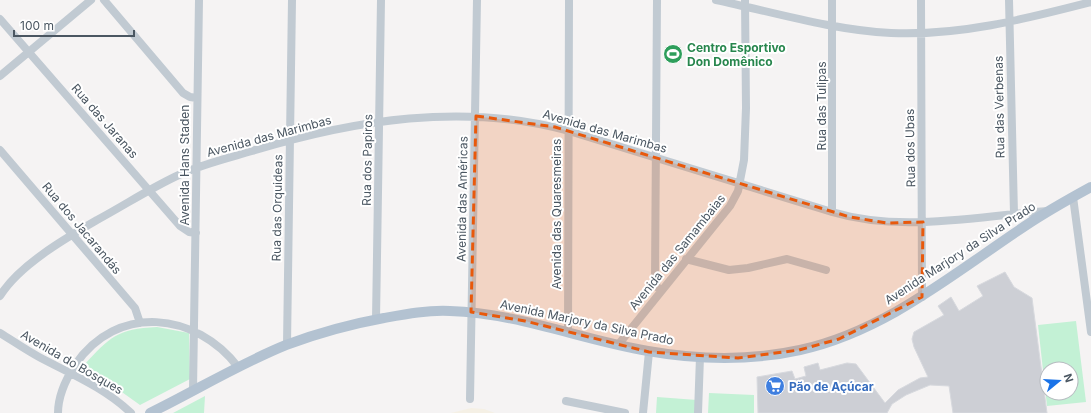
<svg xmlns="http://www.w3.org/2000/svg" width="1091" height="413" viewBox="0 0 1091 413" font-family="Inter,sans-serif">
<rect width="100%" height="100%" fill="#f5f3f3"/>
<path fill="#c3f1d5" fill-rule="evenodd" d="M1076,321L1086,402L1047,406L1038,325ZM1047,369H1071V393H1047Z
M157,327L189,333L190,379L140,405L84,365C110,337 117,329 157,327Z
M709,393L754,395V413H708Z
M205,396L204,413H173Z
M657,397L697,400V413H656Z"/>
<path fill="#f5f0e5" d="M471,408L484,409L495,413H451Z"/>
<path fill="#cdcfd5" stroke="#d7d9de" d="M1005,272L1014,287L1032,298L1047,413H953L949,386L930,385L906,395L892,404L887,413H758L757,377L792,371L795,379L806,376L804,367L818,363L820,370L847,363L856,364L885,403L898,390L920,378L928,377L914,347L912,339L914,332L944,315L938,306L951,297L959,311L983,296L977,286Z"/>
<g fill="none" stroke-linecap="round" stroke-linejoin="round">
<path stroke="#c1cad2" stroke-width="8" d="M104,0L183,93L190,97L197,98
M657,0L655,279L657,287L661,291
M716,0C773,12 832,30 891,33C960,36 1025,19 1091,2
M921,0L922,297
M1009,0L1014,214
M0,19L180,226L189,232L196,233
M0,76L91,0
M0,150L135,308L140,323
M1073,197L1091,332
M832,212V0
M686,259L729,270L748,268L787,259L826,270
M0,296C19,265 66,238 97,220C125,205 152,187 181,174C203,164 228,158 252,151C354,120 464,102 569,131L832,212C902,233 976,216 1048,211
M376,320L381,0
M568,332L569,0
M0,333C13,341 26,350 39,357C71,374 105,388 131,413
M287,345L292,0
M618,345L730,206L738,191L744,160L746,108L745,0
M193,390L199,0
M470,399L477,0
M566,401L625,413
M58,413C58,396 66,379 75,365C117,303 196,312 238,367
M643,413L649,352
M698,413L700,357"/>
<path stroke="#b3c2d1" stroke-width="10" d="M150,413C195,391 239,364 286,345C318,333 351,324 384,318C406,314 427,310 450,311C518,313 582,340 648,351C699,360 750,361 800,350C886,331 954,273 1025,226C1046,212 1069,199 1091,187"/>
</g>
<path fill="#e8590c" fill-opacity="0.2" stroke="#e8590c" stroke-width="3" stroke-dasharray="8 5" stroke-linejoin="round" d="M476,116L555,127L850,217L887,223L923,222L922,297L839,339L799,350L738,358L649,352L525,321L471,312Z"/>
<defs>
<g id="stadium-disc" transform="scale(1)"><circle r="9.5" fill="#2e9e5b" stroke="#fff"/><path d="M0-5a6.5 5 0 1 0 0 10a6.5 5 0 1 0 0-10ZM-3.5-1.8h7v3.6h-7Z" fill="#fff"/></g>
<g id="supermarket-disc" transform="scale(1)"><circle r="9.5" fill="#3f7fe0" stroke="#fff"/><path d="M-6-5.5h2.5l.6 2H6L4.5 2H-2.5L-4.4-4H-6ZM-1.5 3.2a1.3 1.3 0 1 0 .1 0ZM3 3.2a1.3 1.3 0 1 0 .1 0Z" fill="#fff"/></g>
</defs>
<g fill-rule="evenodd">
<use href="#stadium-disc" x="673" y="54"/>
<use href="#supermarket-disc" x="775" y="386"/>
</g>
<g text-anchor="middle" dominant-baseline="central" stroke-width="4" stroke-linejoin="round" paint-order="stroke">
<g font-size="12" font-weight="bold" fill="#27864d" stroke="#fff" text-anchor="start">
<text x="687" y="47">Centro Esportivo<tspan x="687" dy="14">Don Domênico</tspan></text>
</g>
<g font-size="12" fill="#4a5661" stroke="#fff">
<text transform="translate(821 106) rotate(-90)">Rua das Tulipas</text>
<text transform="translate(999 107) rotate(-91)">Rua das Verbenas</text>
<text transform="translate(105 121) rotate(49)">Rua das Jaranas</text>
<text transform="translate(605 131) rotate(16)">Avenida das Marimbas</text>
<text transform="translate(269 136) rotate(-15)">Avenida das Marimbas</text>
<text transform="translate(910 148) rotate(-91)">Rua dos Ubas</text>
<text transform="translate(367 160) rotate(-89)">Rua dos Papiros</text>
<text transform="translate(184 165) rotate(-90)">Avenida Hans Staden</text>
<text transform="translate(462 199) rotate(-89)">Avenida das Américas</text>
<text transform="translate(277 208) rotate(-89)">Rua das Orquideas</text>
<text transform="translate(556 214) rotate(-90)">Avenida das Quaresmeiras</text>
<text transform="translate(82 228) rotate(50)">Rua dos Jacarandás</text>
<text transform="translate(677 252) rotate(-51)">Avenida das Samambaias</text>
<text transform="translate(960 253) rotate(-33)">Avenida Marjory da Silva Prado</text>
<text transform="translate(587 322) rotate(12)">Avenida Marjory da Silva Prado</text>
<text transform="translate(72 362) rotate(30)">Avenida do Bosques</text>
</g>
<g font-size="12" font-weight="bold" fill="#366cbe" stroke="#fff" text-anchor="start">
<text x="789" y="386">Pão de Açúcar</text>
</g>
</g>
<g transform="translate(1059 381) rotate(72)"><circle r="19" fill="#ffffff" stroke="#b7bbc0"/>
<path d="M0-3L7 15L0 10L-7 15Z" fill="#1a73e8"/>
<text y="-6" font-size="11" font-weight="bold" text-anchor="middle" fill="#4a5661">N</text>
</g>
<path d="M14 30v6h120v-6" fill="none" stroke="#4a5661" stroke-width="2"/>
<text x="20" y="30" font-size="12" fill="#4a5661" stroke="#ffffff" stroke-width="3" paint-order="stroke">100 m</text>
</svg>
